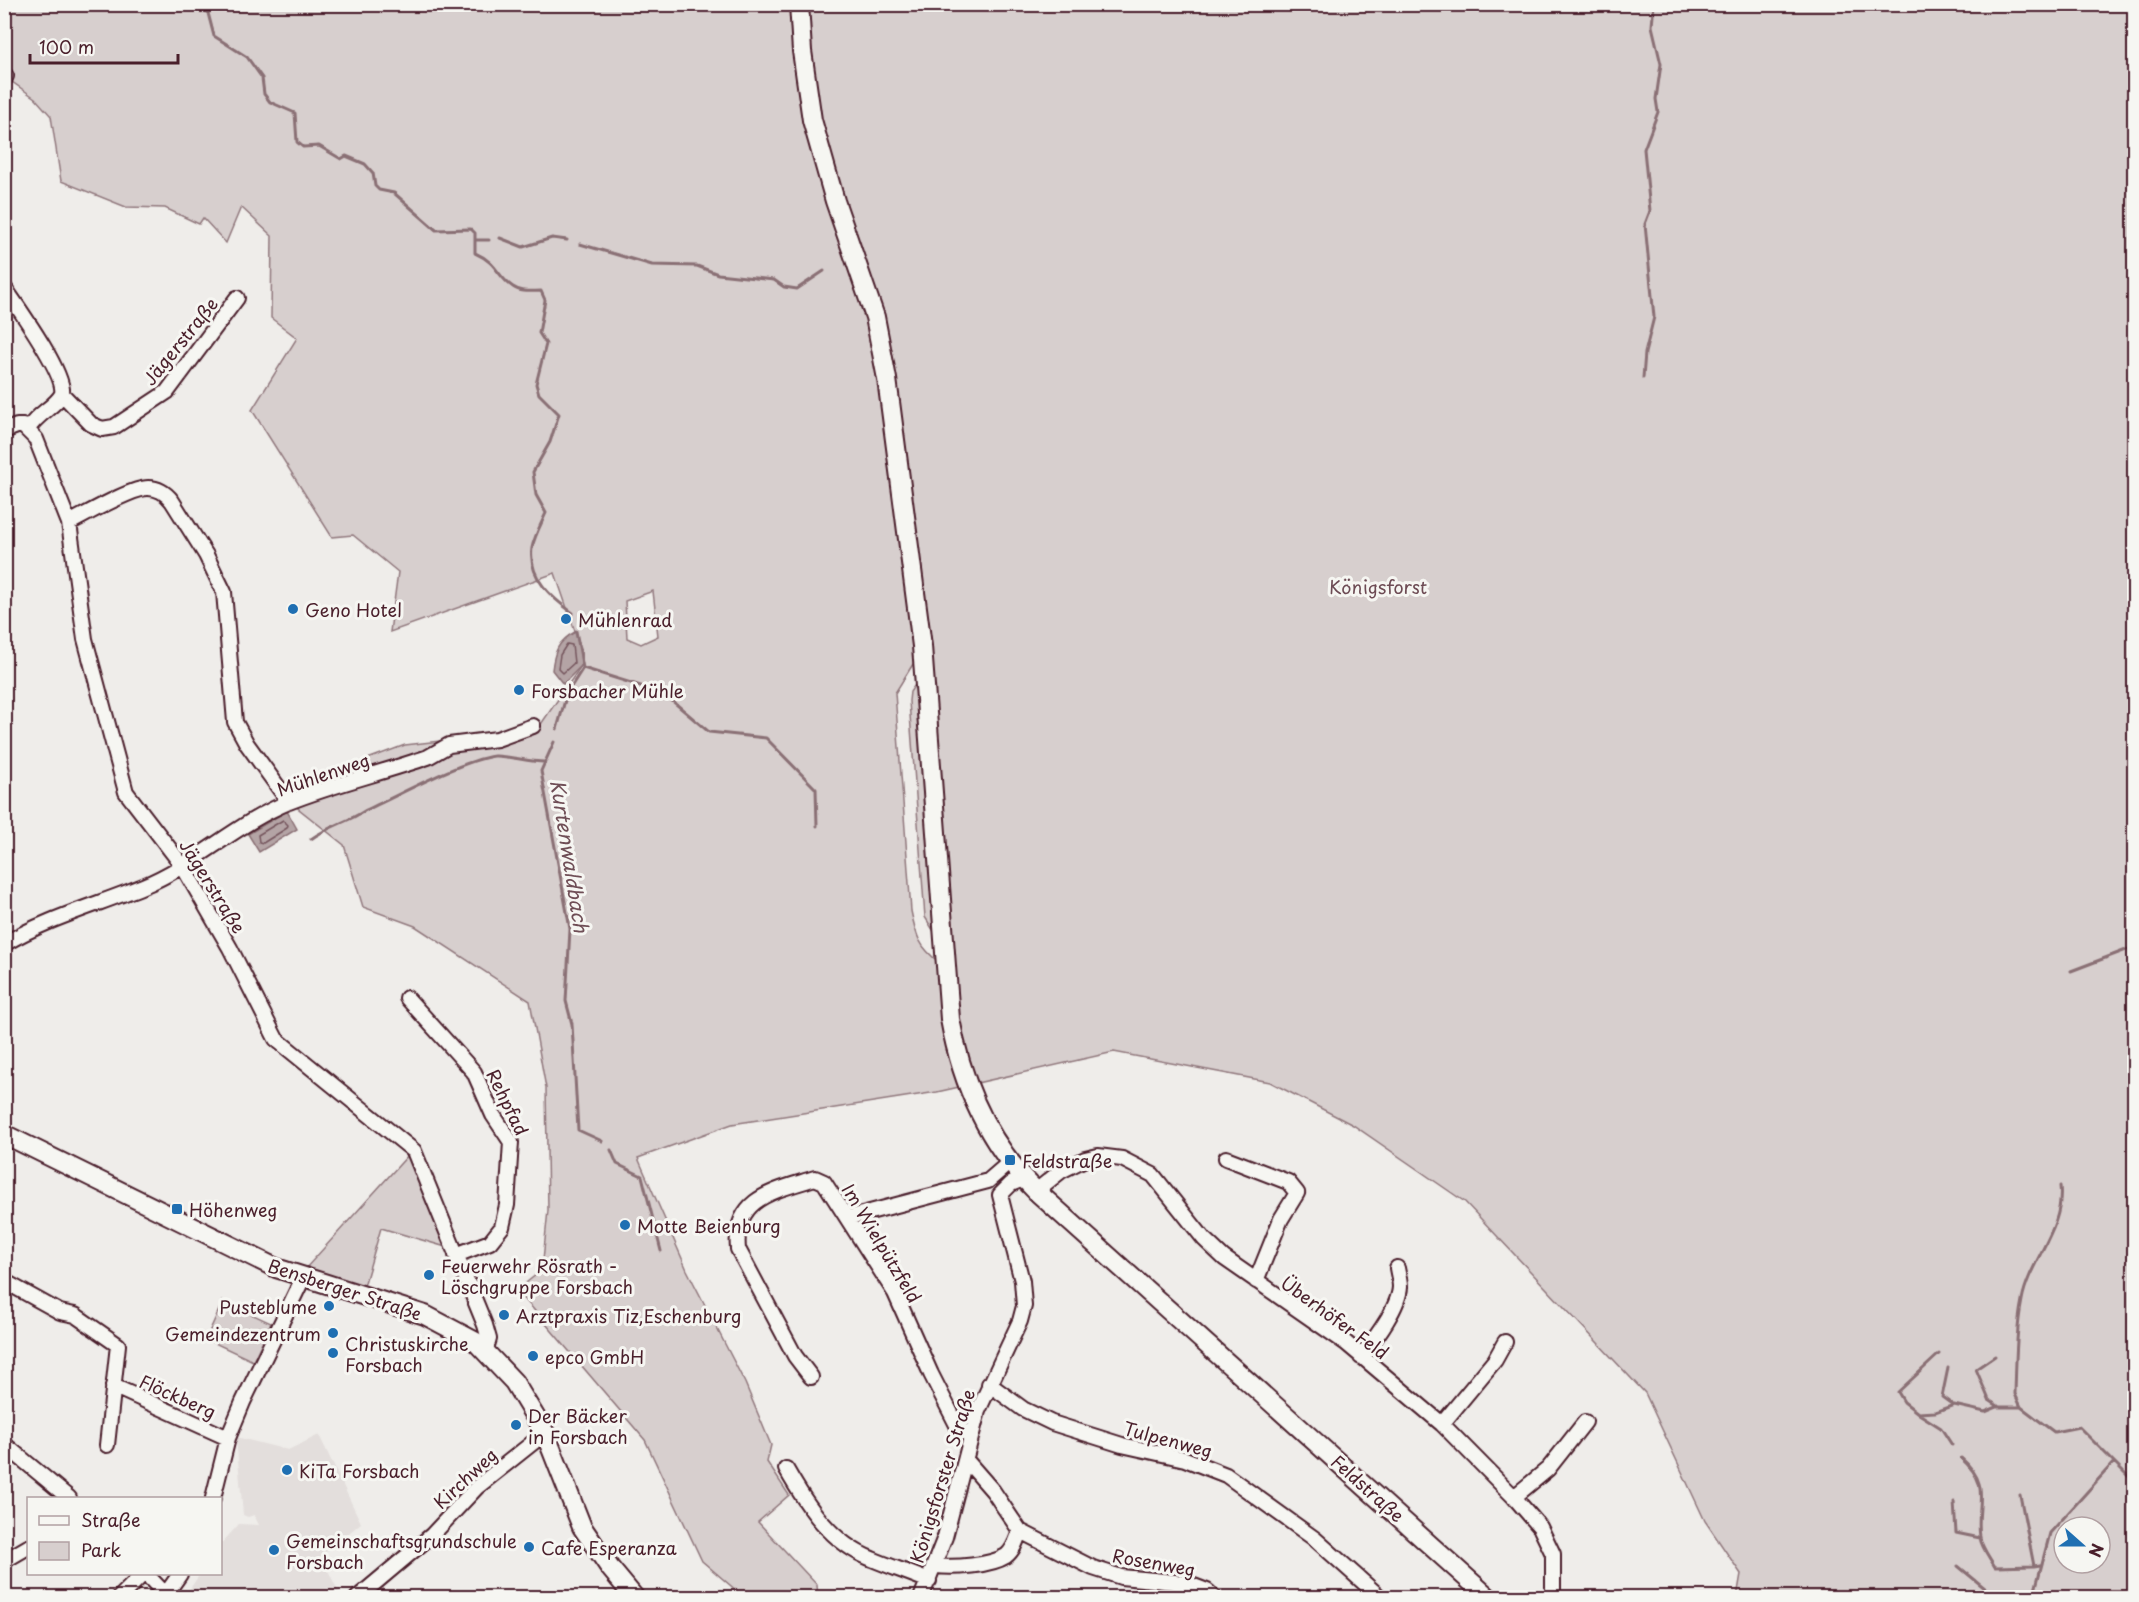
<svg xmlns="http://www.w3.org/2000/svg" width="2139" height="1602" viewBox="0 0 2139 1602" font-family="'Playpen Sans',sans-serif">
<rect width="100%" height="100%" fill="#efedea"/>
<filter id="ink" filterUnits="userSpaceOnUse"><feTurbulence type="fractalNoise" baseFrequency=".0167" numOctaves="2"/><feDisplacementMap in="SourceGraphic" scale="12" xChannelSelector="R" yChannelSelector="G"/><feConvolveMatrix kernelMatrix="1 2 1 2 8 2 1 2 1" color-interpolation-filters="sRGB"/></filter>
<g filter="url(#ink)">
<path fill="#e3dedc" d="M319,1435L361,1523L321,1556L341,1597H191L187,1593L200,1574H220L221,1544L239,1524L259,1525L254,1515L248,1517L243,1515L236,1437L288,1450Z"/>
<path fill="#d7cfce" stroke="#90777c" stroke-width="1.5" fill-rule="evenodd" d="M5,4L2134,5V1597H1737L1741,1574L1705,1521L1645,1393L1465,1202L1353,1125L1270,1082L1114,1052L937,1092L732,1124L638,1158L687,1270L745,1383L771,1445L767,1462L789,1495L758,1522L817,1585L818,1597H744L702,1561L645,1440L517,1290L542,1270L548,1210L546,1088L530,1001L415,926L363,907L344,845L294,805L290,788L405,745L537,730L581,666V649L555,573L390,632L398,572L353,535L332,537L252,410L297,338L271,318L272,236L241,207L226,243L203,218L199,224L165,208L126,207L61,181L51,116L35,98L5,77ZM653,591L658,636L641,644L627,638L625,601ZM918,656L919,679L910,692L909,701L925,917L938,938L940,963C919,947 916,936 911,911L895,693ZM2064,1527H2100V1563H2064Z
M410,1153L446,1247L381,1228L364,1286L305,1269Z
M223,1301L271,1323L253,1361L206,1339Z"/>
<path fill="#b4a4a5" stroke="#8a6f74" stroke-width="1.5" d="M575,632L580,650L581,666L563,684L552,670C554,652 558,641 575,632Z
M287,811L297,829L259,852L248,834Z"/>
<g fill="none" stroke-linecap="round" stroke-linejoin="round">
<path stroke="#74545c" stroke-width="1.5" d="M567,644L572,645L574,663L563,673L558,668L560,655Z
M283,820L288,825L287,828L263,843L259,842L258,835Z"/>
<path stroke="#8a6f74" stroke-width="3" d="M200,4L208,13L214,36L247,57L262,78L264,94L270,102L295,113L297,142L303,147L319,146L341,159L346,156L365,164L373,173L375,186L379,190L394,193L436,230L471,229L475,233V253C498,263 497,277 513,287C521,293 532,291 541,291L545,300L539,333L546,344L536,384L539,394L559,414L550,442L533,472L536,495L546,513C541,524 534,537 532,548C528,578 552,598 573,613
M2129,4L2134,11
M500,238L523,247L552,238L567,240
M475,240H489
M580,244L652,265L697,266L718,274L774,280L784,287L797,289L824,271
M1643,378L1645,353L1654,317L1645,224L1650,211L1644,149L1658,112L1656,99L1661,64L1652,26L1654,4
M583,668L663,693L709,732L766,738L816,789L817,826
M557,729L567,693L583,668L576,631
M554,742L541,771L570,929L566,1001L572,1024L578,1130L602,1141
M311,839C329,826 348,822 366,810C399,795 460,761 494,756C504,755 530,762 544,762
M2071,971L2134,947
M611,1150L617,1164L642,1176L661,1251
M2060,1186C2065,1228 2029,1261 2022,1300C2016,1330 2016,1363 2015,1394L2021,1407L2054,1432L2079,1427L2134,1482
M1939,1354L1898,1392L1904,1402L1918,1413L1935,1412L1954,1405L1985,1412L1997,1407H2021
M1995,1356L1976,1369L1989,1400L1998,1406
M1948,1368L1942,1397L1953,1405
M1919,1414L1941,1428L1952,1445
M1961,1458C1993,1486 1975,1504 1980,1537C1981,1547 1990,1558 1995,1567L2034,1566
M2020,1495L2034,1566L2040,1565
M1954,1502L1956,1533L1980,1538
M1958,1566L1997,1598
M2033,1598L2050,1533L2114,1462"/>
<g stroke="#4a1f2b" stroke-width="18">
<path id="minor" d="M4,80L6,76
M4,287C17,306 66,374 62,394
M28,429C38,413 55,407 62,394L91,424L102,429L114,427L167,392L237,298
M4,431L17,426H23L36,439L69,523L85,639L126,792L182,865L230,948L276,1039L414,1151L485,1325L489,1339L486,1349
M69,523C87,514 131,488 148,488C158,488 166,493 172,501L206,555L224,592L235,722L247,744L289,802
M4,944C48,918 97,905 143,886C195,865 237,823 289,802C334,784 382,773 428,757L449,745L497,739L533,726
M407,998L474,1072L493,1115L511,1142L507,1205L502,1227L490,1242L456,1255
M1226,1158L1288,1182L1297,1193L1281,1219L1256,1281
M1036,1191L1061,1171L1085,1159L1098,1156L1122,1159L1153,1175L1204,1239L1224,1258L1346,1343L1442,1424L1514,1497L1540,1527L1553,1554V1598
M847,1218L988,1181L1010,1162
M4,1281L60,1312L75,1315L118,1345L107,1445
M1361,1357C1373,1341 1399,1308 1400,1287C1400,1281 1398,1274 1397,1268
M811,1377L795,1356L738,1249C733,1197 775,1191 815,1178L824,1182L895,1293L931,1374L958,1427L971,1437
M989,1384L1023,1409L1052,1423L1122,1445L1185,1459L1226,1475L1315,1539L1381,1598
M113,1386L228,1438
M1442,1424L1495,1360L1505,1342
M4,1444L69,1498
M966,1460L993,1491L1020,1531L1093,1568L1121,1577L1186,1583L1207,1591L1215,1598
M786,1469C807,1506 831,1543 872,1559C891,1567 910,1573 929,1581
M1514,1497L1548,1469L1585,1422
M213,1498L228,1438L243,1402L303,1278
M4,1561L28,1547
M936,1566C954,1568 990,1566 1006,1556C1014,1550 1017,1539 1020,1531
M146,1574L169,1598
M166,1594L180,1574
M119,1598L143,1574
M357,1598L432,1535L477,1487L545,1433
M921,1598L945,1537L978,1411L1020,1321L1024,1306L1022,1281L1000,1195L1011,1184L1023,1179"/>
</g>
<g stroke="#4a1f2b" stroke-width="22">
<path id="major" d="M799,4L802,51L812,120L835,201L875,317L887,379L922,646L950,1019C962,1085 988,1144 1036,1191L1489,1598
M4,1134L276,1268L425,1315L476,1342L514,1382L545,1433L582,1527L610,1568L635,1598"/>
</g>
<use href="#minor" stroke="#f6f6f2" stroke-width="14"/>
<use href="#major" stroke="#f6f6f2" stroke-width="18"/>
</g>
</g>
<g fill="#1f6fb2" stroke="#f6f6f2" stroke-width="2">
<circle cx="293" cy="609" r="6"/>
<circle cx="566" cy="619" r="6"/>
<circle cx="519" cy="690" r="6"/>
<rect x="1004" y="1154" width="12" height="12" rx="3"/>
<rect x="171" y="1203" width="12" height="12" rx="3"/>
<circle cx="625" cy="1225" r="6"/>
<circle cx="429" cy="1275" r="6"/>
<circle cx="329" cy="1306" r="6"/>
<circle cx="504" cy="1315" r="6"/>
<circle cx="333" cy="1333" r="6"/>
<circle cx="333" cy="1353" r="6"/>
<circle cx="533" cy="1356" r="6"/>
<circle cx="516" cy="1425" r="6"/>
<circle cx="287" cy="1470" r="6"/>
<circle cx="529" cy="1547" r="6"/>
<circle cx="274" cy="1550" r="6"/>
</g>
<g text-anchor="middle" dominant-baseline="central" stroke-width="6" stroke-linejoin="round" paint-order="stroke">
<g font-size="18" fill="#4a1f2b" stroke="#f6f6f2">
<text transform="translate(180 341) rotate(-51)">Jägerstraße</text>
<text transform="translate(323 774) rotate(-19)">Mühlenweg</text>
<text transform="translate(213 886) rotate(58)">Jägerstraße</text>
<text transform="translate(508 1102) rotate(64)">Rehpfad</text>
<text transform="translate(882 1243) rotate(59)">Im Wielpützfeld</text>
<text transform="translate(345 1289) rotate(18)">Bensberger Straße</text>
<text transform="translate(1335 1317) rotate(36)">Überhöfer Feld</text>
<text transform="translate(178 1396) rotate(24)">Flöckberg</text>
<text transform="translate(1168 1439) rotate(15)">Tulpenweg</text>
<text transform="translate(942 1476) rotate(-73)">Königsforster Straße</text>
<text transform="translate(465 1478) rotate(-43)">Kirchweg</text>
<text transform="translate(1368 1488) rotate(42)">Feldstraße</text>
<text transform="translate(1154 1562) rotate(10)">Rosenweg</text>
</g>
<g font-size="18" fill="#6d4b54" stroke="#f6f6f2">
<text x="1378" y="586">Königsforst</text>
</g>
<g font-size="18" fill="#4a1f2b" stroke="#f6f6f2" text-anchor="start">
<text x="305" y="609">Geno Hotel</text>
<text x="578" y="619">Mühlenrad</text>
<text x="531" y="690">Forsbacher Mühle</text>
<text x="1022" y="1160">Feldstraße</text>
<text x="189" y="1209">Höhenweg</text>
<text x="637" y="1225">Motte Beienburg</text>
<text x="441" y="1265">Feuerwehr Rösrath -<tspan x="441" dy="21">Löschgruppe Forsbach</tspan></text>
<text x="317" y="1306" text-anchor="end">Pusteblume</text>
<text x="516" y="1315">Arztpraxis Tiz,Eschenburg</text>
<text x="321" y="1333" text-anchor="end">Gemeindezentrum</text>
<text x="345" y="1343">Christuskirche<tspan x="345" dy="21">Forsbach</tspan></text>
<text x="545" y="1356">epco GmbH</text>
<text x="528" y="1415">Der Bäcker<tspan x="528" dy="21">in Forsbach</tspan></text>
<text x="299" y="1470">KiTa Forsbach</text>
<text x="286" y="1540">Gemeinschaftsgrundschule<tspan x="286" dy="21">Forsbach</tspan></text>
<text x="541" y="1547">Cafe Esperanza</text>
</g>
<g font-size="20" font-style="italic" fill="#6f4e56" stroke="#f6f6f2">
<text transform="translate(570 856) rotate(81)">Kurtenwaldbach</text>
</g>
</g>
<rect width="2139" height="1602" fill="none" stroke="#f6f6f2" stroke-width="24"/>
<rect x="12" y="12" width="2115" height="1578" fill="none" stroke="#4a1f2b" stroke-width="2" filter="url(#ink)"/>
<rect x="27" y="1497" width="195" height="78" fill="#f6f6f2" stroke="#b1a0a2" stroke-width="1.5"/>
<rect x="39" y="1516" width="30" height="9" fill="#f6f6f2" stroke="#b1a0a2" stroke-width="1.5"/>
<text x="81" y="1527" font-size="18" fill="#4a1f2b">Straße</text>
<rect x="39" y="1542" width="30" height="18" fill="#d7cfce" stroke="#b1a0a2" stroke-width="1.5"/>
<text x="81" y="1557" font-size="18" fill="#4a1f2b">Park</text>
<g transform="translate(2082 1545) rotate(111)"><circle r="28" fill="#f6f6f2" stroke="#b1a0a2" stroke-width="1.5"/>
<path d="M0-4.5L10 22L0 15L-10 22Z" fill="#1f6fb2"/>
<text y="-9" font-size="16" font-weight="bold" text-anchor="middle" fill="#4a1f2b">N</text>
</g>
<path d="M30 54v9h148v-9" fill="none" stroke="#4a1f2b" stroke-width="3"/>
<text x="39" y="54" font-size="18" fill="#4a1f2b" stroke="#f6f6f2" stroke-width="4.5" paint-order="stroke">100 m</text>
</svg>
